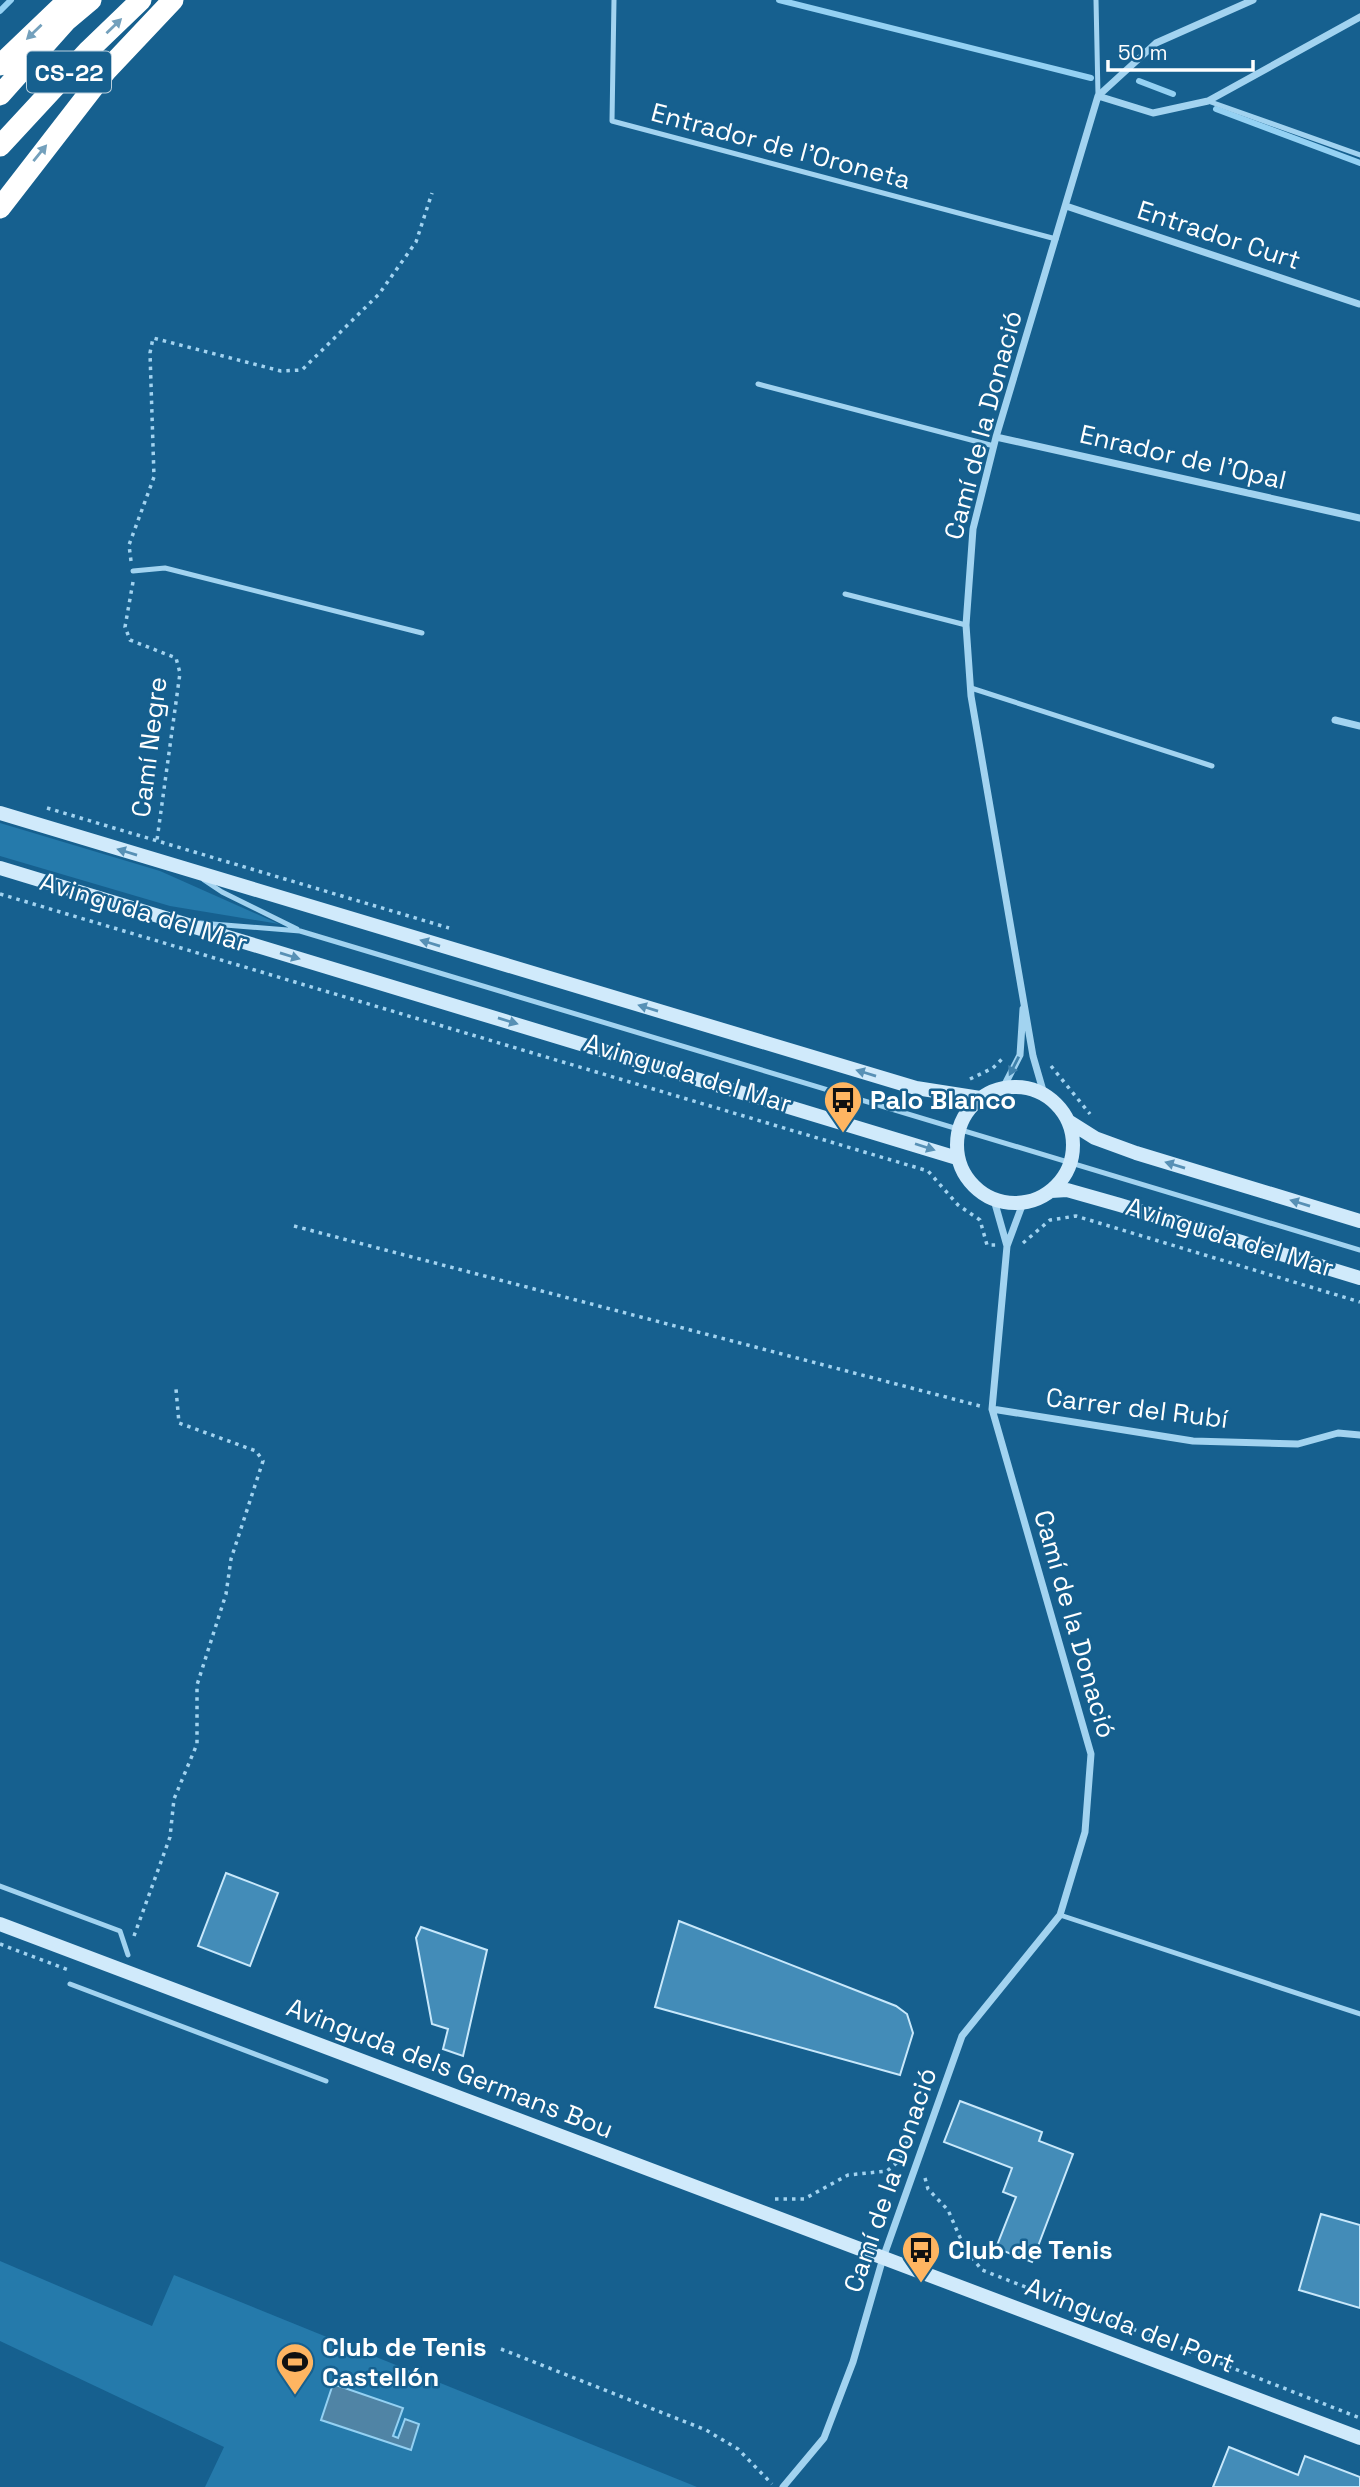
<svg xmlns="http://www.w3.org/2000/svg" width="1360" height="2487" viewBox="0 0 1360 2487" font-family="'Space Grotesk',sans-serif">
<rect width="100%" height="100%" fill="#16608f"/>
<path fill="#257aab" d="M0,823L160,871L279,924L170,906L0,856Z
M0,2261L152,2326L174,2275L697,2487H205L224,2447L0,2341Z"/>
<path fill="#5084a5" stroke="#94d1f3" stroke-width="2" d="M333,2384L403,2408L393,2436L398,2438L405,2419L419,2424L411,2450L321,2420Z"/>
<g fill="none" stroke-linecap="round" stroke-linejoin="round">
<path stroke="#94d1f3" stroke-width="6" d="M779,0L1091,78
M0,11L11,0
M1139,81L1173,94
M1216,109L1360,163"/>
</g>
<path fill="#438cb8" stroke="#c8e8fb" stroke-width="2" d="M226,1873L278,1893L250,1966L198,1946Z
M679,1921L896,2006L907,2014L913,2033L900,2075L655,2007Z
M421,1927L487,1950L463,2056L443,2049L448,2029L432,2024L416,1938Z
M960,2101L1042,2132L1039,2141L1073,2154L1032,2262L996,2248L1016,2197L1003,2192L1012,2168L944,2142Z
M1321,2214L1360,2225V2308L1299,2290Z
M1229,2447L1298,2475L1305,2456L1360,2477V2487H1213Z"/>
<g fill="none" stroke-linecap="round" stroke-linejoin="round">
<path stroke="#a2d3f0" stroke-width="3.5" stroke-dasharray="3.5 5" stroke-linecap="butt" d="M131,561L129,545L154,477L150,353L153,338L281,371L302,370L379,294L416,242L432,193
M133,582L125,627L130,640L176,658L180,673L157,840
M47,808L449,928
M0,894L928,1171L958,1205L980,1220L987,1245H996
M1051,1066L1090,1114
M970,1079L993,1068L1002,1059
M294,1226L980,1406
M1023,1243L1050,1220L1076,1216L1360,1302
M134,1936L170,1837L174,1799L197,1744V1685L226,1594L231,1559L263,1461L256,1451L179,1423L176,1389
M0,1944L71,1971
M925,2178L928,2189L948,2210L965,2249L982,2270L1360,2418
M775,2199H804L848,2175L887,2171L899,2161L906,2143L911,2145
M501,2349L706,2430L738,2449L772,2484"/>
<path stroke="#a2d3f0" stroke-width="5" d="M614,0L612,121L1056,239
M1096,0L1098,95
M1208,101L1360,155
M758,384L994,446
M133,571L165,568L422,633
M845,594L966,625
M971,688L1212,766
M204,880L222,892L297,929
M200,923L300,931L1360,1250
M0,1886L120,1931L128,1955
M1060,1915L1360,2014
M70,1984L326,2081"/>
<path stroke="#a2d3f0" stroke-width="7" d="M1098,96L1153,113L1208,101L1360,17
M1066,206L1359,304
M996,437L1360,518
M1335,720L1360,726
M1003,1088L1020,1055L1023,1009
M1044,1094L1033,1056L971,696L966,625L973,529L996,437L1098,96L1156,43L1253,0
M994,1200L1007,1246
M992,1409L1193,1441L1298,1444L1338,1433L1360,1435
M783,2487L824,2438L853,2362L883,2258L962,2036L1060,1915L1085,1832L1091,1754L992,1409L1007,1246L1023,1203"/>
<path stroke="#d0eafb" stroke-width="14" d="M0,813L916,1088L980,1098
M0,868L957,1158
M957 1145a58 58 0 1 1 116 0a58 58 0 1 1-116 0Z
M1068,1121L1095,1138L1136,1153L1360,1221
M1051,1191L1067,1190L1120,1205L1360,1278
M0,1924L1360,2438"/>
<path stroke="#fff" stroke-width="21" d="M0,65L68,0
M0,95L66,21L91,0
M0,146L89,50L141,0
M0,208L106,71L173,0"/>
</g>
<defs><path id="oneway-solid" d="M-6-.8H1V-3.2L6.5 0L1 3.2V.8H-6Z" transform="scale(1.75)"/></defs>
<g fill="#73a0bc">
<use href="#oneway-solid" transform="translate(114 26) rotate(-44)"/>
<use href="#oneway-solid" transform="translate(34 32) rotate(136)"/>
<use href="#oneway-solid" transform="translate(40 153) rotate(-51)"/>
</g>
<g fill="#5790b5">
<use href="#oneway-solid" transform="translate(127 852) rotate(-163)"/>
<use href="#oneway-solid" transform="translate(430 943) rotate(-163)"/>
<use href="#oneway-solid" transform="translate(290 956) rotate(17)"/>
<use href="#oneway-solid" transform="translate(648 1008) rotate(-163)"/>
<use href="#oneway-solid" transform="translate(508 1021) rotate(17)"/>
<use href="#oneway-solid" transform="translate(866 1073) rotate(-163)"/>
<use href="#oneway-solid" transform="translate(925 1147) rotate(18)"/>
<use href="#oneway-solid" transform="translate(1175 1165) rotate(-163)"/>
<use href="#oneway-solid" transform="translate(1300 1203) rotate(-163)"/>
</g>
<use fill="#4082ac" href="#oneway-solid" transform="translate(1014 1066) rotate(117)"/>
<defs>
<g id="bus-pin" transform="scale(2.0125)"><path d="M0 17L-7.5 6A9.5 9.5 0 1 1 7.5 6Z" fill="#ffb561" stroke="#16608f"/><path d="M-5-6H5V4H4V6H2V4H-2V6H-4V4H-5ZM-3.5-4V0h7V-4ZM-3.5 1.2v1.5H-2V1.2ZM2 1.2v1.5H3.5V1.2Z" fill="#111"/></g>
<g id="stadium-pin" transform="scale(2.0125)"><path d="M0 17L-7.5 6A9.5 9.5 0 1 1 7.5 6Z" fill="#ffb561" stroke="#16608f"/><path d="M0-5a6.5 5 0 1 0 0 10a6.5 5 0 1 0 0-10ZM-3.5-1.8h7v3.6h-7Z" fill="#111"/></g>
</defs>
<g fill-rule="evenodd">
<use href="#bus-pin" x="843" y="1100"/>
<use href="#bus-pin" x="921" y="2250"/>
<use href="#stadium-pin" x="295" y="2362"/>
</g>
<g text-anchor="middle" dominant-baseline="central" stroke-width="5" stroke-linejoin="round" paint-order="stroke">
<rect fill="#16608f" stroke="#b9cfdd" stroke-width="2" x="27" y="51.5" width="84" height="41" rx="5"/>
<g font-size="24" font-weight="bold" fill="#fff">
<text x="69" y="72">CS-22</text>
</g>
<g font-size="26" fill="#fff" stroke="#16608f">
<text transform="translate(781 146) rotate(15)">Entrador de l'Oroneta</text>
<text transform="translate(1219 235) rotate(18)">Entrador Curt</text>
<text transform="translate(983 425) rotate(-75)">Camí de la Donació</text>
<text transform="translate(1183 457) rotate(13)">Enrador de l'Opal</text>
<text transform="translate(149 747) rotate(-83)">Camí Negre</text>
<text transform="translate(144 912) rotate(17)">Avinguda del Mar</text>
<text transform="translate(688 1073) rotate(17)">Avinguda del Mar</text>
<text transform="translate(1230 1237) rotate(17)">Avinguda del Mar</text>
<text transform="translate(1137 1408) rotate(7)">Carrer del Rubí</text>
<text transform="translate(1075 1624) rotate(74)">Camí de la Donació</text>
<text transform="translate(450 2068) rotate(21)">Avinguda dels Germans Bou</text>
<text transform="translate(890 2180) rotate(-71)">Camí de la Donació</text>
<text transform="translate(1130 2325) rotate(21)">Avinguda del Port</text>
</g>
<g font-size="26" font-weight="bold" fill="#fff" stroke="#16608f" text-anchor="start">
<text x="870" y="1100">Palo Blanco</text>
<text x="948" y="2250">Club de Tenis</text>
<text x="322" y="2347">Club de Tenis<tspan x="322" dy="30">Castellón</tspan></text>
</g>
</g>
<path d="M1108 60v10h145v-10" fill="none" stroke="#ffffff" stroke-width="3.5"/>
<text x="1118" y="60" font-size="21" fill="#ffffff" stroke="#16608f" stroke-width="5" paint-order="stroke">50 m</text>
</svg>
